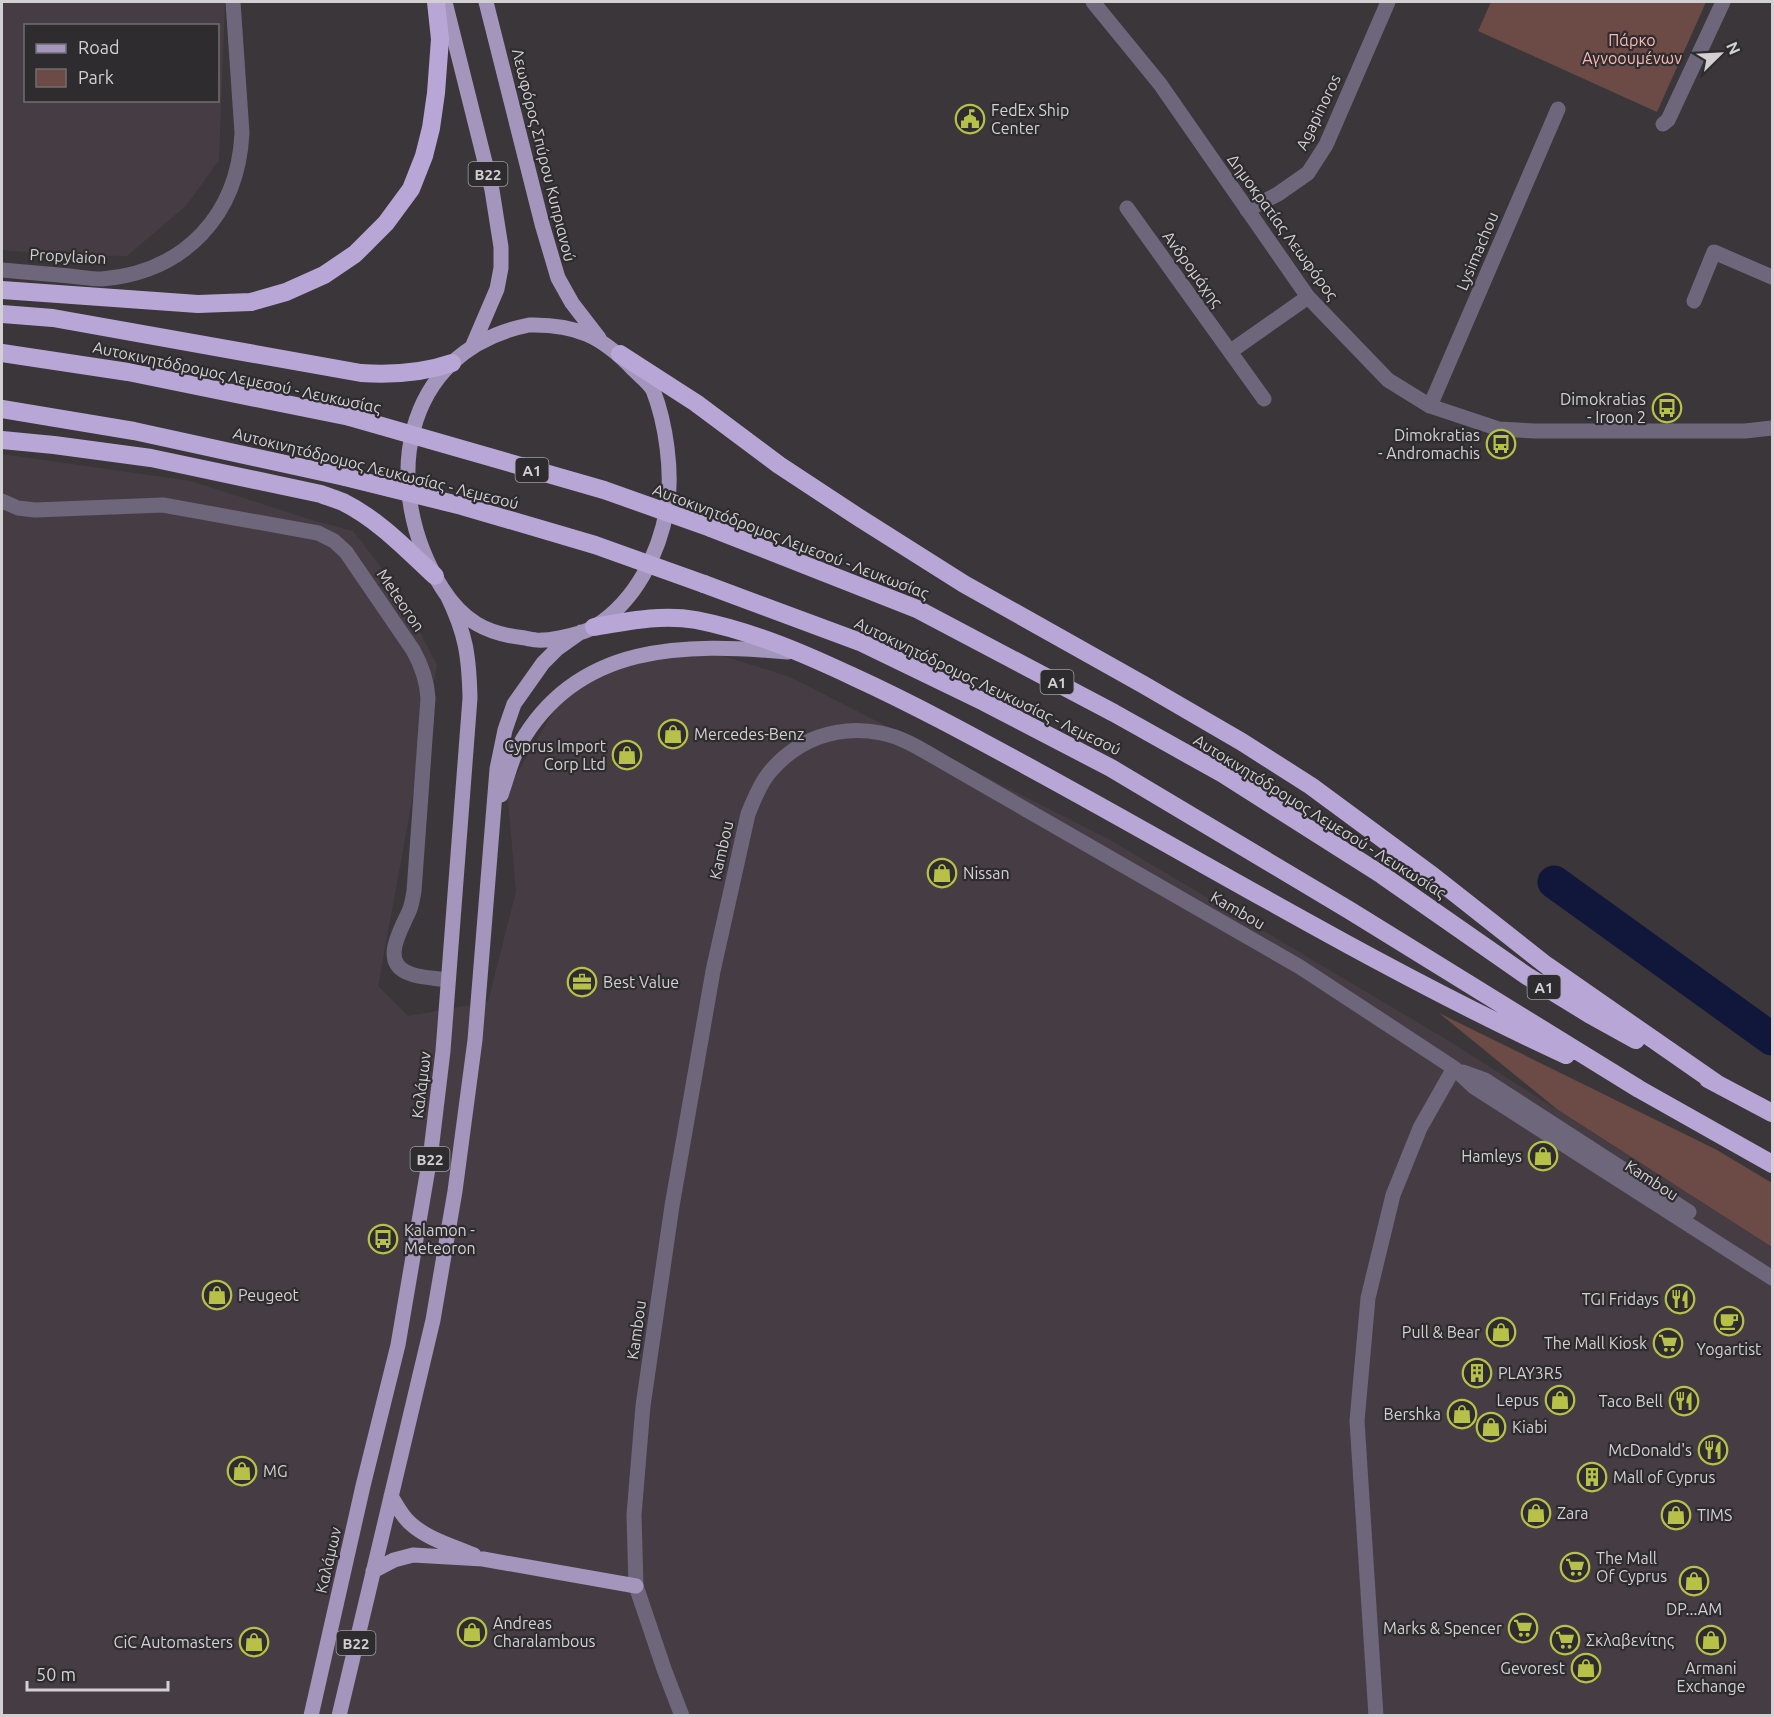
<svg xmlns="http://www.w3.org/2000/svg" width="1774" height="1717" viewBox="0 0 1774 1717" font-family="Ubuntu,sans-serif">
<rect width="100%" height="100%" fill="#3a3639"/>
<path fill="#463d44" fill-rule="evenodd" d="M2,2H225L219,160L186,206L127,256L55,255L2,250ZM26,26H218V100H26Z
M2,454L191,481L312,520L353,531L395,585L437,665L378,986L408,1016L488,1002L516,891L507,790L568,687L683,643L790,677L1110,840L1449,1041L1772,1247V1715L2,1716Z"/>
<path fill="#6c4b46" d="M1491,2H1706L1657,112L1478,31Z
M1439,1013L1717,1150L1772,1183V1247L1558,1110Z"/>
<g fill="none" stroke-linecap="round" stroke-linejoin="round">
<path stroke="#11163b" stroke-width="33" d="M1554,882L1772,1039"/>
<path stroke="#6e677b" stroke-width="15" d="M1093,2L1160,84L1308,297L1388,380L1430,406L1499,429L1535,431H1745L1772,428
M1663,124L1668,120L1723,2
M1127,208L1264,399
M1247,210L1278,194L1308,173L1326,145L1388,2
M2,270C24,272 47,274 70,276C80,277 91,279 102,279C185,272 238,215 242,133L233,2
M1694,301L1714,252L1772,277
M1231,351L1308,297
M1430,406L1558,109
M2,501L18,508L35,510L163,505L318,533L334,541L346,552L413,650C422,666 427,680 428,698L414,891C413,897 412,903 410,909C402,929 378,963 411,974C422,978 436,978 448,980
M1463,1072L1485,1080L1689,1212
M682,1716L664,1669L636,1586L634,1515L643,1406L672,1206L713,971L748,814C754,800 759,785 769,773C797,739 838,724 881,733C907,738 930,755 952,767L1300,967L1454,1068L1474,1087L1772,1278
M1376,1716L1357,1421L1368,1298L1393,1195L1420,1128L1454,1068"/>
<path stroke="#a395bc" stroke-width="15" d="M445,2L492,190L501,247V268L497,289L473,345
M486,2L542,224L558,278L572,303L599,338
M529,325C576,324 602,336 634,370C640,376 649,383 653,390C666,423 673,473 667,508C659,554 636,600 596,626C585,633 556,640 543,640C537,641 530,639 525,638C486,634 463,621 442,588C380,489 399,351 529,325Z
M501,795C507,779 511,759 520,744C578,642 685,643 788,652
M391,1496C397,1506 402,1516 410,1523C427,1539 453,1546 474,1555
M373,1571L394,1560L413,1555L483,1559L636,1586
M311,1716L363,1486L398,1345L431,1151L443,1051L470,698C469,656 466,634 447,595
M339,1716L433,1320L455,1191L475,1040L497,769L505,730L514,704L543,663L557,649L581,632"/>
<path stroke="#b8a6d6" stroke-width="18" d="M2,290L198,304L251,302L286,292L324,275L355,254L386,223L411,189L424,156L431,128L436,93L440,39L436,2
M2,314L53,318L361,373C392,375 423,373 452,363
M2,353L128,372L350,417
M620,354L696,403L779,465L858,517L964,584L1144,685L1242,742L1311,786L1433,876L1546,965L1716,1083
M2,409L134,431L345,477
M2,440L54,445L151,458L321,494C328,497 336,499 343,502C379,520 407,550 435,576
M711,528L917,609L1114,713L1223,774L1382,875L1527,976L1589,1014L1636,1040
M704,584L860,642L984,702L1111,768L1349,910L1639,1089L1772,1164
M594,627C629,621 661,614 696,620C752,631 803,653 854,677C913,704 970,735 1027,766C1206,863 1381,970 1566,1055
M1708,1079L1772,1113"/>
<path stroke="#b8a6d6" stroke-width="18" d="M350,417L604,490L711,528
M345,477L462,506L595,545L704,584"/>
</g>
<defs>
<g id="civic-ring" transform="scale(1.5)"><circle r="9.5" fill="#2f2c2f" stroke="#b7c148" stroke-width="1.5"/><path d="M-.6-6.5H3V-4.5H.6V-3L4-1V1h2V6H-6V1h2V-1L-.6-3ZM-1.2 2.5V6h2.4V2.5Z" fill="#b7c148"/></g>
<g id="bus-ring" transform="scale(1.5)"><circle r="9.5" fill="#2f2c2f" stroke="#b7c148" stroke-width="1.5"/><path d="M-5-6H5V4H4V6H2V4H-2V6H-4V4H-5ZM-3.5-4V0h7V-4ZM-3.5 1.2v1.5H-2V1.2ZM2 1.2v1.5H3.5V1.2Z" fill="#b7c148"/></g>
<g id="shop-ring" transform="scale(1.5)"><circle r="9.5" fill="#2f2c2f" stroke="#b7c148" stroke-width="1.5"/><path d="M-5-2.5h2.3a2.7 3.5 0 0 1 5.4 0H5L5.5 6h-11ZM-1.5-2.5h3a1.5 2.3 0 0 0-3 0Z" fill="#b7c148"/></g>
<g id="office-ring" transform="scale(1.5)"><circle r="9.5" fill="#2f2c2f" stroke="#b7c148" stroke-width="1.5"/><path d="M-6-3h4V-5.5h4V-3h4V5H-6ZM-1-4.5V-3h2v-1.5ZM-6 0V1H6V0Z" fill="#b7c148"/></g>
<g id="restaurant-ring" transform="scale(1.5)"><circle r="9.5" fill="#2f2c2f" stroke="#b7c148" stroke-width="1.5"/><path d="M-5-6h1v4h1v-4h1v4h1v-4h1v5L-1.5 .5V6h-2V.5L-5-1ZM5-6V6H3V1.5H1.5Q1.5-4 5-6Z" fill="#b7c148"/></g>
<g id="cafe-ring" transform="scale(1.5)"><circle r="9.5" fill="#2f2c2f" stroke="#b7c148" stroke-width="1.5"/><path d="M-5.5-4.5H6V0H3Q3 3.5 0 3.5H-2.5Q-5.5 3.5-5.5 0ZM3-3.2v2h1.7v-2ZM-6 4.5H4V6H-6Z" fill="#b7c148"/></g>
<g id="supermarket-ring" transform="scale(1.5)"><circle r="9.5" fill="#2f2c2f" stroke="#b7c148" stroke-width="1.5"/><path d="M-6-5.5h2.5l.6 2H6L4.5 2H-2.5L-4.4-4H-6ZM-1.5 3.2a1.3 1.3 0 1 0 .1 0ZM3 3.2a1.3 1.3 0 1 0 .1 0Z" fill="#b7c148"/></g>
<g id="building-ring" transform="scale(1.5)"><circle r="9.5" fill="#2f2c2f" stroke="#b7c148" stroke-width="1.5"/><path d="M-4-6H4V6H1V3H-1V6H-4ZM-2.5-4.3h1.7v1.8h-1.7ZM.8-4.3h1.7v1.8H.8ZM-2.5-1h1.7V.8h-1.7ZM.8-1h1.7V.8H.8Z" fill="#b7c148"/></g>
</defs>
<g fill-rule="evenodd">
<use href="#civic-ring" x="970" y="119"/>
<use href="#bus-ring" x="1667" y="408"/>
<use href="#bus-ring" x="1501" y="444"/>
<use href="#shop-ring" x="673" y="734"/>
<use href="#shop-ring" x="627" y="755"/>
<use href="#shop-ring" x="942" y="873"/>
<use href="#office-ring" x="582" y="982"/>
<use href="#shop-ring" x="1543" y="1156"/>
<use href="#bus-ring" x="383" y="1239"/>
<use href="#shop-ring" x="217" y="1295"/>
<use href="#restaurant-ring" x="1680" y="1299"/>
<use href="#cafe-ring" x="1729" y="1321"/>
<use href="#shop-ring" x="1501" y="1332"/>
<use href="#supermarket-ring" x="1668" y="1343"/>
<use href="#building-ring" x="1477" y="1373"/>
<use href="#shop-ring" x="1560" y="1400"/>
<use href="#restaurant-ring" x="1684" y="1401"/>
<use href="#shop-ring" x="1462" y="1414"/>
<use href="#shop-ring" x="1491" y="1427"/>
<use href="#restaurant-ring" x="1713" y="1450"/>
<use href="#shop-ring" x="242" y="1471"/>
<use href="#building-ring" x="1592" y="1477"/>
<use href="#shop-ring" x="1536" y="1513"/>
<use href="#shop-ring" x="1676" y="1515"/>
<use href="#supermarket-ring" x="1575" y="1567"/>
<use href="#shop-ring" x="1694" y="1581"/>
<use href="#supermarket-ring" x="1523" y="1628"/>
<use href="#shop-ring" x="472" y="1632"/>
<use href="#supermarket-ring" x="1565" y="1640"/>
<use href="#shop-ring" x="1711" y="1640"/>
<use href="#shop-ring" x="254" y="1642"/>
<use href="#shop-ring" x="1586" y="1668"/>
</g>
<g text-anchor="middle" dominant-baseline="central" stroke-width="4.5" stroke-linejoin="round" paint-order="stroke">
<g fill="#2f2c2f" stroke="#a19fa1" stroke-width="1.5">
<rect x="468.5" y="162" width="39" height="24" rx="4.5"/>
<rect x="515.5" y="458" width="33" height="24" rx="4.5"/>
<rect x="1040.5" y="670" width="33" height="24" rx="4.5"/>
<rect x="1527.5" y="975" width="33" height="24" rx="4.5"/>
<rect x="410.5" y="1147" width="39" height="24" rx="4.5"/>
<rect x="336.5" y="1631" width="39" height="24" rx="4.5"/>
</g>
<g font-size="15" font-weight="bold" fill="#d2d0d2">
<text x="488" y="174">B22</text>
<text x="532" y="470">A1</text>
<text x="1057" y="682">A1</text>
<text x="1544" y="987">A1</text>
<text x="430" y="1159">B22</text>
<text x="356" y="1643">B22</text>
</g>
<g font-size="16" fill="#fbb8ae" stroke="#2f2c2f">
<text x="1632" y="40">Πάρκο<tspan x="1632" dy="18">Αγνοουμένων</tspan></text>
</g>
<g font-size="16" fill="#d2d0d2" stroke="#2f2c2f" text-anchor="start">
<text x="991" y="110">FedEx Ship<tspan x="991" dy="18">Center</tspan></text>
<text x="1646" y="399" text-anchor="end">Dimokratias<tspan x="1646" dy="18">- Iroon 2</tspan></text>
<text x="1480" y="435" text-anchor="end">Dimokratias<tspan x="1480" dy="18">- Andromachis</tspan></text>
<text x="694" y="734">Mercedes-Benz</text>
<text x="606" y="746" text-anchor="end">Cyprus Import<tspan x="606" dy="18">Corp Ltd</tspan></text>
<text x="963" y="873">Nissan</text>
<text x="603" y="982">Best Value</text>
<text x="1522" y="1156" text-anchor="end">Hamleys</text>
<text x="404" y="1230">Kalamon -<tspan x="404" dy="18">Meteoron</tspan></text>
<text x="238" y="1295">Peugeot</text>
<text x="1659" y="1299" text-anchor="end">TGI Fridays</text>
<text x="1480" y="1332" text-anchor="end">Pull &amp; Bear</text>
<text x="1647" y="1343" text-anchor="end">The Mall Kiosk</text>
<text x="1729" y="1349" text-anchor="middle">Yogartist</text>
<text x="1498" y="1373">PLAY3R5</text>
<text x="1539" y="1400" text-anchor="end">Lepus</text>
<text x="1663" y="1401" text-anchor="end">Taco Bell</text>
<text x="1441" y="1414" text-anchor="end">Bershka</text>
<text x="1512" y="1427">Kiabi</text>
<text x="1692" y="1450" text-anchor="end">McDonald's</text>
<text x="263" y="1471">MG</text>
<text x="1613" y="1477">Mall of Cyprus</text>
<text x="1557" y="1513">Zara</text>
<text x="1697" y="1515">TIMS</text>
<text x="1596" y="1558">The Mall<tspan x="1596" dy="18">Of Cyprus</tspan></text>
<text x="1694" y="1609" text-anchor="middle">DP...AM</text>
<text x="493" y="1623">Andreas<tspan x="493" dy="18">Charalambous</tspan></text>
<text x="1502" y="1628" text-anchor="end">Marks &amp; Spencer</text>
<text x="1586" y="1640">Σκλαβενίτης</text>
<text x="233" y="1642" text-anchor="end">CiC Automasters</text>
<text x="1565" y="1668" text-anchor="end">Gevorest</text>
<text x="1711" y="1668" text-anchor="middle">Armani<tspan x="1711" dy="18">Exchange</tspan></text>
</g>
<g font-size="16" fill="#d2d0d2" stroke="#2f2c2f">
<text transform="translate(1318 112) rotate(-64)">Agapinoros</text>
<text transform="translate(544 155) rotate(76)">Λεωφόρος Σπύρου Κυπριανού</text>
<text transform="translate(1283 227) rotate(54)">Δημοκρατίας Λεωφόρος</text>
<text transform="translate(1477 251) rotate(-67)">Lysimachou</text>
<text transform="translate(68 256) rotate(3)">Propylaion</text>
<text transform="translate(1193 269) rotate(54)">Ανδρομάχης</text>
<text transform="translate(237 377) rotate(12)">Αυτοκινητόδρομος Λεμεσού - Λευκωσίας</text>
<text transform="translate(376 468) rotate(14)">Αυτοκινητόδρομος Λευκωσίας - Λεμεσού</text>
<text transform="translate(791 541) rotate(21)">Αυτοκινητόδρομος Λεμεσού - Λευκωσίας</text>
<text transform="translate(401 600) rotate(56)">Meteoron</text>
<text transform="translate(988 686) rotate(26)">Αυτοκινητόδρομος Λευκωσίας - Λεμεσού</text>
<text transform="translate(1320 816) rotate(32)">Αυτοκινητόδρομος Λεμεσού - Λευκωσίας</text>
<text transform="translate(721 850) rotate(-77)">Kambou</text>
<text transform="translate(1238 910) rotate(30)">Kambou</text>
<text transform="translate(421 1085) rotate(-83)">Καλάμων</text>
<text transform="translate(1652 1180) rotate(33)">Kambou</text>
<text transform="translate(636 1330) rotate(-82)">Kambou</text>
<text transform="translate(328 1560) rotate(-77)">Καλάμων</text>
</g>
</g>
<rect width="1774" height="1717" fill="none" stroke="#d2d0d2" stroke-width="6"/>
<rect x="24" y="24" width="195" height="78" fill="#2f2c2f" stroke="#706e70" stroke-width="1.5"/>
<rect x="36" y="44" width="30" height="9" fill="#a395bc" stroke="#706e70" stroke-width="1.5"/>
<text x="78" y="54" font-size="18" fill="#d2d0d2">Road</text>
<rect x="36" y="69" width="30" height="18" fill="#6c4b46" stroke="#706e70" stroke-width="1.5"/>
<text x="78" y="84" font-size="18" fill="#d2d0d2">Park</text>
<g transform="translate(1720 54) rotate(66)" stroke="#2f2c2f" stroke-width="4.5" paint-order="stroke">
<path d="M0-4.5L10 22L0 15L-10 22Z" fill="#d2d0d2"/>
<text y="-9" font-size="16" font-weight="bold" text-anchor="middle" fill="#d2d0d2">N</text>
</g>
<path d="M27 1681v9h141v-9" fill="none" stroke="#d2d0d2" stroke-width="3"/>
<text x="36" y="1681" font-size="18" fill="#d2d0d2" stroke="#2f2c2f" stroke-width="4.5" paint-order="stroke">50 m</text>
</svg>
